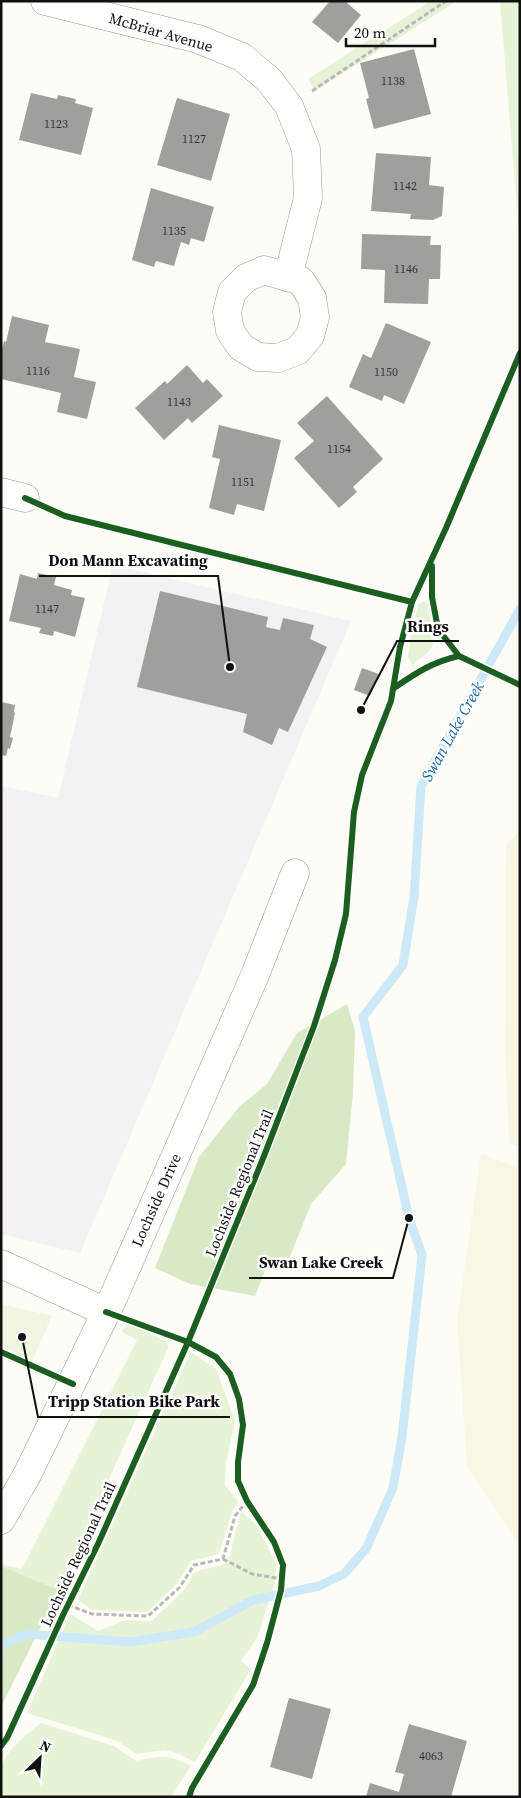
<svg xmlns="http://www.w3.org/2000/svg" width="521" height="1798" viewBox="0 0 521 1798" font-family="'Source Serif 4',serif">
<rect width="100%" height="100%" fill="#fdfcf7"/>
<path fill="#f5f0f3" d="M113,565L351,621L80,1253L1,1234V786L58,798Z"/>
<path fill="#f9f7e4" d="M520,831V1147L509,1144L505,1051L506,845Z
M481,1154L520,1168V1546L467,1466L457,1321Z"/>
<path fill="#e7f3d7" d="M431,1H457L315,91L308,79Z
M500,1H520L519,232Z
M424,601L428,604C428,619 440,641 428,652C423,657 417,660 413,666L408,657L411,633L418,605Z
M127,1322L167,1342L168,1348L59,1590L1,1566V1564L22,1569L137,1340L122,1332Z
M191,1352L216,1369L235,1421L226,1462L225,1485L238,1502L232,1511L219,1554L191,1561L176,1585L147,1612L92,1610L78,1600Z
M241,1511L258,1527L276,1564L275,1582L258,1636L241,1661L251,1669L195,1762L179,1754L165,1750L136,1754L118,1741L27,1713L70,1614L98,1631L125,1620L152,1621L185,1589L194,1572L228,1563Z
M41,1723L114,1746L136,1761C161,1756 168,1754 191,1766L171,1797H1C1,1788 0,1774 2,1766C8,1748 27,1734 41,1723Z"/>
<path fill="#d8eac5" d="M347,1004L355,1031L353,1093L346,1164L311,1204L289,1259L265,1271L255,1296L190,1284L155,1268L199,1157L239,1107L267,1084L297,1033Z
M1,1566L59,1590L1,1707Z"/>
<path fill="#f0f6e1" d="M1,1304L52,1316L28,1370L1,1358Z"/>
<g fill="none" stroke-linecap="round" stroke-linejoin="round">
<path stroke="#cde8f7" stroke-width="9" d="M1,1646L26,1634L130,1642L194,1632L253,1600L319,1586L344,1574L366,1549L393,1488L402,1437L422,1255L409,1218L363,1017L403,965L414,897L421,786L520,609"/>
</g>
<path fill="#a19f9c" d="M330,1H349L347,3L361,15L338,43L312,22Z
M414,49L431,114L374,129L366,99L369,98L360,63Z
M31,93L57,99L58,95L76,99L75,103L93,108L81,155L19,140Z
M177,98L230,114L211,181L157,165Z
M376,153L431,157L429,185L444,187L442,216L433,220L410,219L411,214L371,211Z
M151,188L214,207L204,242L191,238L189,245L181,242L174,266L156,261L154,267L132,260Z
M362,234L431,236L430,245H441L440,279H429L428,304L384,303L385,270L361,269Z
M12,316L49,325L45,342L80,349L74,377L96,382L87,419L57,412L61,393L1,379V354L4,341L6,342Z
M386,323L431,342L404,404L384,395L382,401L349,387L363,354L371,358Z
M187,365L203,383L207,379L223,396L192,423L188,418L164,440L135,408L165,381L167,384Z
M327,396L383,459L353,487L357,492L339,508L294,458L314,441L297,423Z
M219,425L281,440L264,511L237,504L234,515L209,508L220,459L212,457Z
M38,573L56,577L54,585L72,590L71,595L85,598L75,637L54,631L53,636L39,633L41,628L9,621L20,574L37,579Z
M160,591L268,617L266,627L280,630L283,618L314,625L310,639L327,647L288,732L279,728L272,745L243,732L247,714L137,687Z
M362,668L379,674L370,696L354,690Z
M1,702L15,705L14,712L15,713L10,737L13,738L10,749L8,748L6,756L1,755Z
M289,1698L331,1709L312,1779L270,1767Z
M409,1724L467,1741L451,1797H366L370,1783L399,1792L404,1774L395,1772Z"/>
<g fill="none" stroke-linecap="round" stroke-linejoin="round">
<g stroke="#979795" stroke-width="29">
<path id="minor" d="M45,1L198,39L242,57L269,80L289,106L306,149L308,198L288,277
M264,270L301,281L312,298L315,317L310,336L297,351L278,358L258,357L241,347L230,331L227,312L232,292L246,278Z
M1,492L25,498
M1,1264L106,1312
M1,1520L27,1475L113,1298L255,975L295,873"/>
</g>
<path stroke="#b9b9b8" stroke-width="3" stroke-dasharray="5 2.5" stroke-linecap="butt" d="M312,91L446,1
M223,1559L252,1574L282,1579
M68,1605L92,1614L148,1616L180,1587L194,1565L223,1559L235,1516L247,1501"/>
<use href="#minor" stroke="#fffffe" stroke-width="28"/>
<g stroke="#fff" stroke-width="9">
<path id="cycleway" d="M25,498L65,516L412,602
M432,566V597L438,629L459,656L520,685
M394,688C416,673 432,662 459,656
M106,1312L188,1342L216,1357L230,1374L239,1399L243,1425L238,1462V1481L247,1501L274,1542L283,1565L281,1590L267,1643L253,1685L192,1788L189,1797
M1,1352L73,1384
M1,1746L7,1738L63,1615L98,1544L188,1342L264,1156L314,1026L335,960L346,914L354,812L362,775L391,701L400,647L412,602L446,528L520,353"/>
</g>
<use href="#cycleway" stroke="#1b5e20" stroke-width="6"/>
</g>
<g text-anchor="middle" dominant-baseline="central" stroke-width="5" stroke-linejoin="round" paint-order="stroke">
<g font-size="12" fill="#353434">
<text x="393" y="81">1138</text>
<text x="56" y="124">1123</text>
<text x="194" y="139">1127</text>
<text x="405" y="186">1142</text>
<text x="174" y="231">1135</text>
<text x="406" y="269">1146</text>
<text x="38" y="371">1116</text>
<text x="386" y="372">1150</text>
<text x="179" y="402">1143</text>
<text x="339" y="449">1154</text>
<text x="243" y="482">1151</text>
<text x="47" y="609">1147</text>
<text x="431" y="1756">4063</text>
</g>
<g font-size="15" fill="#111" stroke="#fff">
<text transform="translate(161 32) rotate(16)">McBriar Avenue</text>
<text transform="translate(239 1183) rotate(-68)">Lochside Regional Trail</text>
<text transform="translate(156 1200) rotate(-66)">Lochside Drive</text>
<text transform="translate(78 1554) rotate(-65)">Lochside Regional Trail</text>
</g>
<g font-size="16" font-style="italic" fill="#1768a6" stroke="#fff">
<text transform="translate(452 731) rotate(-61)">Swan Lake Creek</text>
</g>
</g>
<path fill="none" stroke="#111" stroke-width="2" d="M230 667L218 576H39M361 710L397 641H459M409 1218L393 1278H249M22 1337L38 1417H230"/>
<g fill="#111" stroke="#fff" stroke-width="2">
<circle cx="230" cy="667" r="5"/>
<circle cx="361" cy="710" r="5"/>
<circle cx="409" cy="1218" r="5"/>
<circle cx="22" cy="1337" r="5"/>
</g>
<g font-size="16" text-anchor="middle" font-weight="bold" fill="#111" stroke="#fff" stroke-width="5" stroke-linejoin="round" paint-order="stroke">
<text x="128" y="566">Don Mann Excavating</text>
<text x="428" y="632">Rings</text>
<text x="321" y="1268">Swan Lake Creek</text>
<text x="134" y="1407">Tripp Station Bike Park</text>
</g>
<rect width="521" height="1798" fill="none" stroke="#111111" stroke-width="5"/>
<g transform="translate(40 1758) rotate(25)" stroke="#ffffff" stroke-width="4" paint-order="stroke">
<path d="M0-4L9 19L0 12L-9 19Z" fill="#111111"/>
<text y="-8" font-size="14" font-weight="bold" text-anchor="middle" fill="#111111">N</text>
</g>
<path d="M346 38v8h89v-8" fill="none" stroke="#111111" stroke-width="2.5"/>
<text x="354" y="38" font-size="15" fill="#111111" stroke="#ffffff" stroke-width="4" paint-order="stroke">20 m</text>
</svg>
